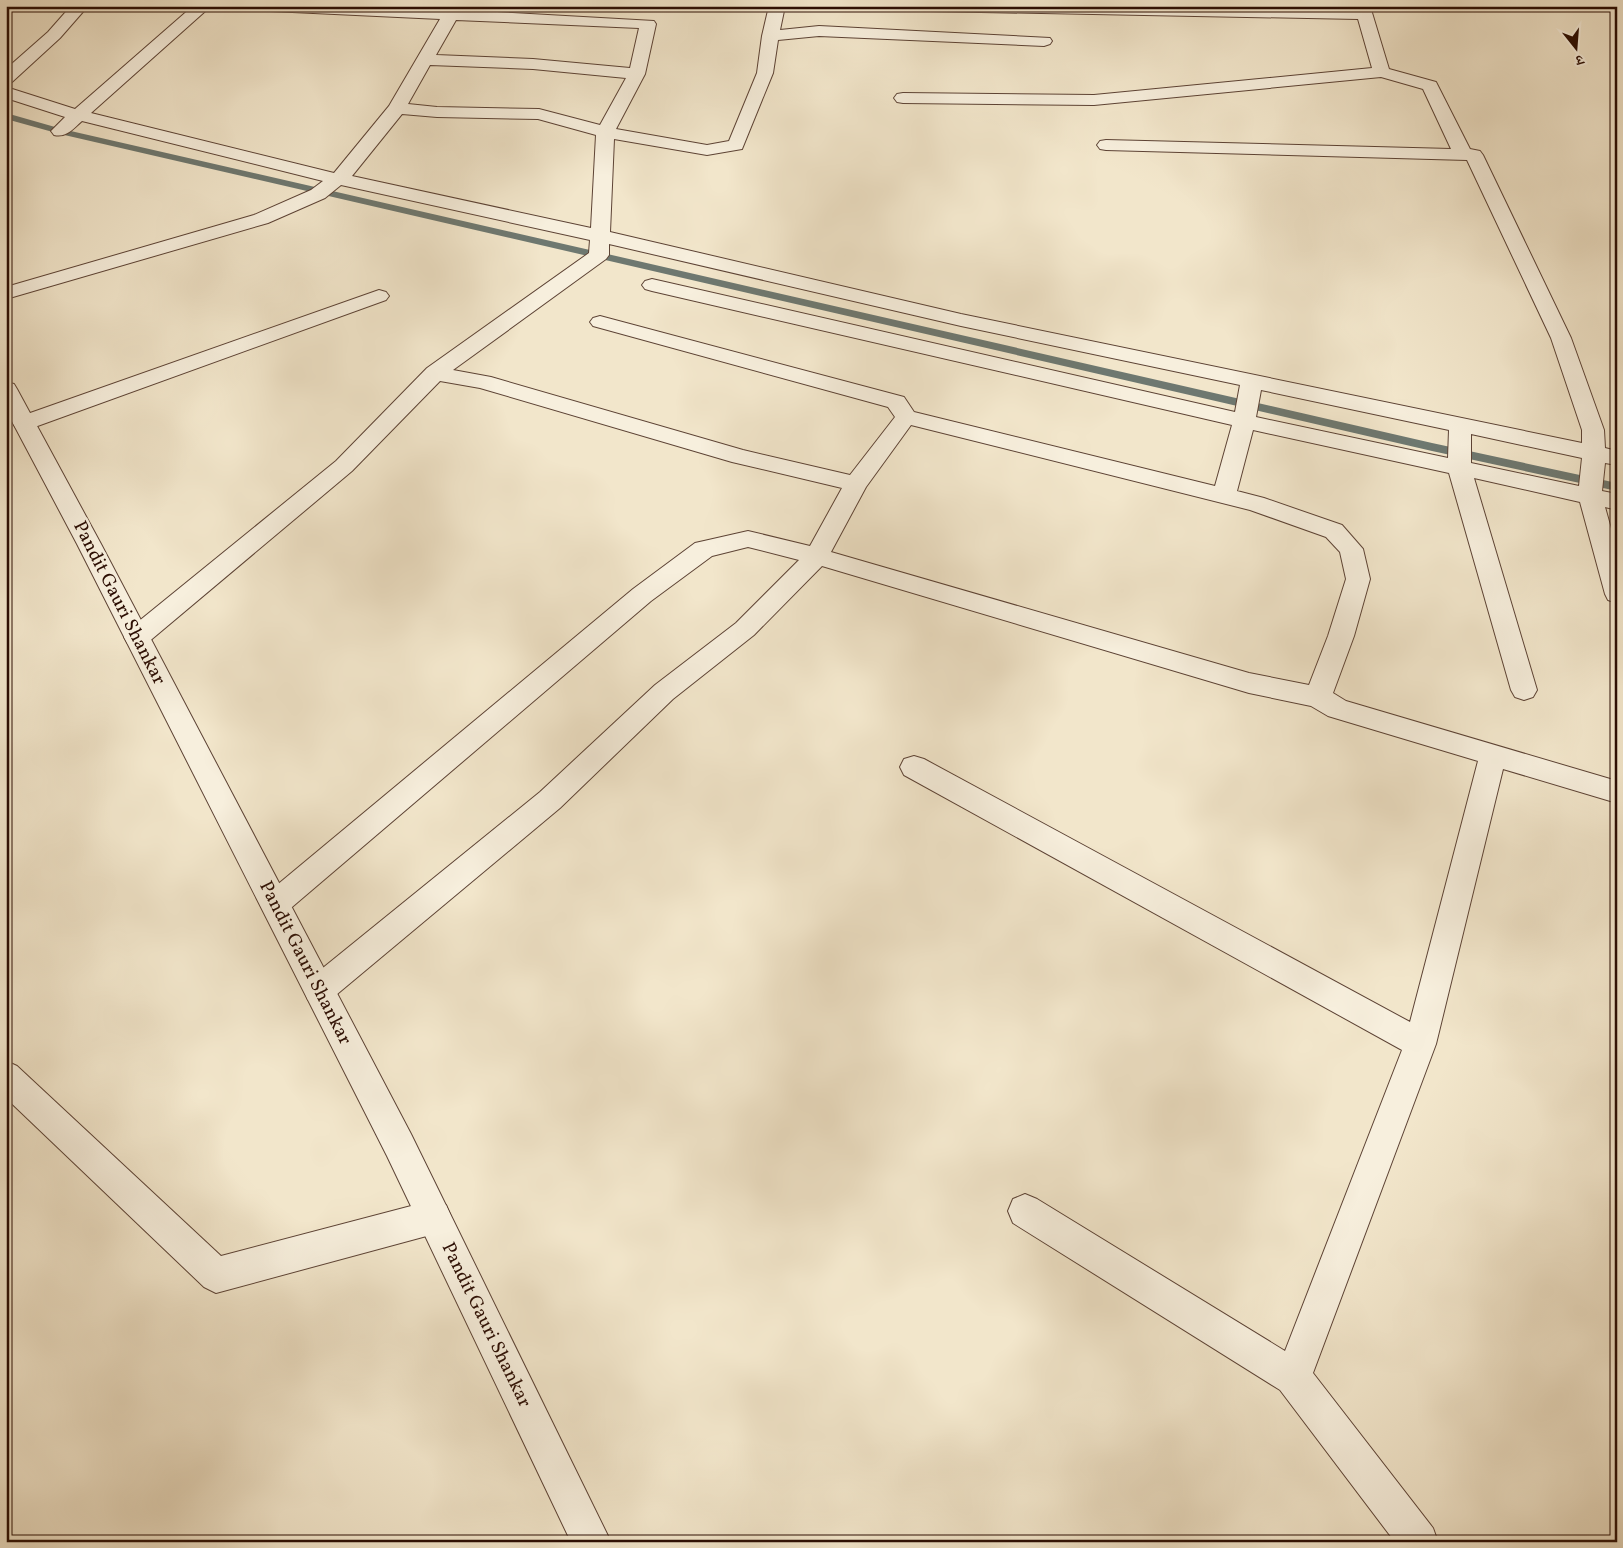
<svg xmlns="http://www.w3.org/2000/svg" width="1623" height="1548" viewBox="0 0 1623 1548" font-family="Vollkorn,'Noto Serif Devanagari',serif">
<rect width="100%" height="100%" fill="#f2e6cb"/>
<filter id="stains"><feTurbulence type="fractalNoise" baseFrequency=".004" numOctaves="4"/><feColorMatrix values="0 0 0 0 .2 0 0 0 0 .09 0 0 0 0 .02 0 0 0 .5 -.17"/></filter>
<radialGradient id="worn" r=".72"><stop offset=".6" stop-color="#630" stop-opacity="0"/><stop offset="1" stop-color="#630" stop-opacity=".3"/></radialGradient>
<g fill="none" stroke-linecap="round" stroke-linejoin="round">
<path fill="#6e7870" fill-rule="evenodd" d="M6,113L62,129L1432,443L1617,483V491L1432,451L60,134L6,119Z"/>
<g stroke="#5d4335" stroke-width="2">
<path id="minor" d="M71,6H88L60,38L12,82L6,83V69L48,32Z
M193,6H211L91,113L334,173L389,106L440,19L271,11L265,9L263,6H377L446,10L448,6H464L462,10L654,21L656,24L645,74L616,129L707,145L729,141L757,73L762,36L769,6H785L780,30L819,26L1050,38L1052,41L1050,44L1044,46L819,36L778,40L773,73L742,149L707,155L614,139L610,232L961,314L1582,443V430L1551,338L1467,160L1106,150L1100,149L1097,145L1100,141L1106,140L1451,149L1423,89L1381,77L1094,105L903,103L897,102L894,98L897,94L903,93L1094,95L1372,68L1358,19L931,11L925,9L923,6H1205L1355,9L1354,6H1370L1389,69L1436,82L1470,149L1480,151L1483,155L1571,338L1604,430L1605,448L1617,451V465L1605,463L1602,491L1617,494V510L1605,507L1617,550V603L1608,600L1605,594L1580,502L1474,478L1537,690L1533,697L1524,700L1515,697L1511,690L1449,473L1253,430L1237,491L1264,498L1342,525L1363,549L1370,579L1354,636L1333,693L1346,701L1617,781V803L1503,769L1436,1044L1313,1373L1433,1528L1438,1542H1395L1280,1390L1013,1223L1008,1211L1013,1199L1025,1194L1037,1199L1285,1351L1402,1050L904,775L900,767L904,759L914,756L924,759L1410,1022L1478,761L1328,716L1311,706L1249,693L822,566L754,635L673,699L560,808L330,1000L319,1004L308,1000L304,990L308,980L540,792L655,685L736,623L799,560L748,547L712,556L651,601L285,913L275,916L265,913L260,904L265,895L633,589L695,543L704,541L748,531L810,546L842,488L732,462L480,388L440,381L352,471L146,644L137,646L128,644L124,637L128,630L336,461L427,368L589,253L590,240L341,185L325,198L268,223L6,299V287L254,215L311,190L323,181L82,121C73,129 66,138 54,135L51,131L65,117L6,98V87L75,109ZM456,20L639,28L630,68L533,59L436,55ZM430,65L533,69L626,78L600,125L539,109L437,107L408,104ZM402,114L437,117L538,119L596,135L591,228L352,176ZM609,244L961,326L1240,385L1235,412L652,279L645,281L642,285L645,289L652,291L1232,425L1215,486L914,412L904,397L600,316L593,318L590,322L593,326L888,407L895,417L850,475L743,450L491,377L453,370L606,259L609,255ZM1261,390L1449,430L1448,458L1256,417ZM911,425L1250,510L1326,537L1340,552L1346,579L1328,636L1309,685L1249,673L831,552L866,487ZM1471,434L1582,458L1579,486L1471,463Z
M379,290L386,292L389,296L386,300L32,428L24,430L16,428L13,423L16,418Z
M6,1061L17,1066L221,1256L434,1200L446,1205L451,1217L446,1229L434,1234L216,1293L204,1287L6,1098Z"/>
</g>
<g stroke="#5d4335" stroke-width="2">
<path id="tertiary" d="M6,382L14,384L17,389L101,544L411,1134L611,1542H571L387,1156L77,544L6,410Z"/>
</g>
<use href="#minor" fill="#f7efdd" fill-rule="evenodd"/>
<use href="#tertiary" fill="#f7efdd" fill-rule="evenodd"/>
</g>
<g text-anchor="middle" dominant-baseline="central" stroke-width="5" stroke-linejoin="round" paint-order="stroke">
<g font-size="19" fill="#2b0d03" stroke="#f7efdd">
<text transform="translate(119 603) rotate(63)">Pandit Gauri Shankar</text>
<text transform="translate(305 963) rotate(63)">Pandit Gauri Shankar</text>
<text transform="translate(486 1325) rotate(64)">Pandit Gauri Shankar</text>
</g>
</g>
<rect width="1623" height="1548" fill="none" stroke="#f2e6cb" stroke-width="25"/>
<rect x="8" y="8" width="1608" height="1533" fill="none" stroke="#2b0d03" stroke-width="2.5"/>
<rect x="12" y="12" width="1598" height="1523" fill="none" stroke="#2b0d03"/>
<g transform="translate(1576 48) rotate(163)" stroke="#f7efdd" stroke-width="4" paint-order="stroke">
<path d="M0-4L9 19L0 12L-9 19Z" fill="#2b0d03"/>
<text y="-8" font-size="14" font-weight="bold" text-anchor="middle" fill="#2b0d03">उ</text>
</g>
<rect width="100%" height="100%" filter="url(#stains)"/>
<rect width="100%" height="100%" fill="url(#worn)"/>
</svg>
